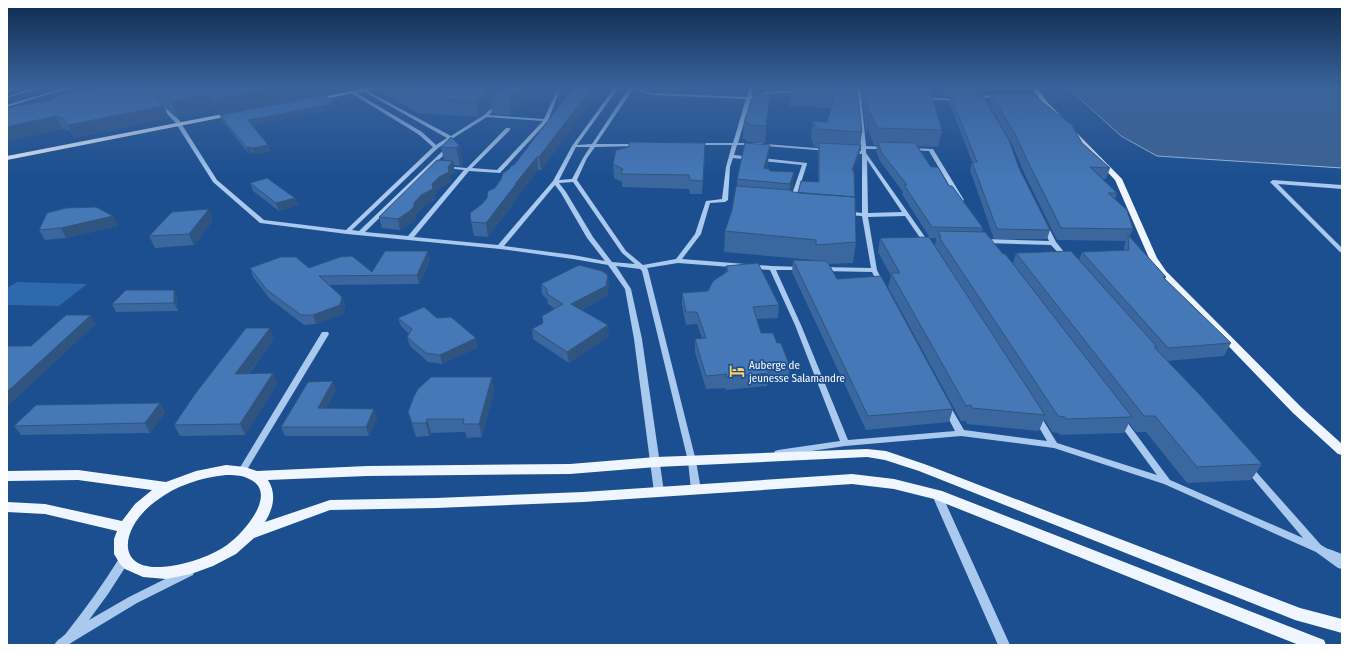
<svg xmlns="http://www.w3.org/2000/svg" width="1349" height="652" viewBox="0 0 1349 652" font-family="'Fira Sans Condensed',sans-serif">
<rect width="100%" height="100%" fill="#1b4f8f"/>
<path fill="#2e69ad" d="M17,282L87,284L59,306L7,305V288Z"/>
<path fill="#3c6290" stroke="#9cc4f0" d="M1067,87H1342V168L1157,156L1121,136Z"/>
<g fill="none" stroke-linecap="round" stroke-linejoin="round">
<path fill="#a9c9ee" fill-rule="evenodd" d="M20,87H26L7,92V90Z
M67,87H72L7,107V105Z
M356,87H360L451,136L484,115L498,102L500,103L489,115L544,119L556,93L559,92L548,121L500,173L469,171L414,237L498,245L553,181L572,146L615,87H619L577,145L592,144L629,88L631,87L652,93L747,97L750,87H754L751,96L767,92L801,90L802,91L800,92L767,94L751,99L738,143H754L827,149H829V151L754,145H737L734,155L807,163V164L795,201L793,202L790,200L802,165L733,158L730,167L728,200L725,202L710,203L701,234L682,259L772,266L804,267L805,268L804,269L802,270H776L801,325L848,440L955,431L943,408L944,406H950L964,430L1047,441L1033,417L1034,415H1040L1057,443L1157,475L1118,422L1117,420L1118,418H1124L1170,480L1303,538L1244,468L1245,466L1248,465L1251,466L1321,545L1328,549H1329L1342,554V569L1338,568L1316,552L1164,484L1054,448L961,436L845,446L778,456L775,455L774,453L775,451L778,450L840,441L795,325L770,270L678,263L647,268L648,270L696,461L701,490L699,492L696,493L693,492L691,490L688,461L642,271L640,269L616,266L631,289L642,339L664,492L662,494L659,496L656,494L654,492L634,339L625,289L608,265L573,259L500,249L347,234L260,223L213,182L175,122L157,104L160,103L179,120L217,180L264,220L346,230L433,147L418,134L351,93V91H353L422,132L436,145L447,138ZM633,89L652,95L746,99L733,143H696L694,144L696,145H732L726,167L722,199L706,201L695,234L676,259L643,265L626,251L577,180L587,158L595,147L637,146L639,145L637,144H596ZM487,117L543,121L497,170L472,168L510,130V128H506L467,168L443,166V168H445L464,170L408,236L365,232L455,144L453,138ZM450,140L451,143L359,231L352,230L438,148ZM576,147H590L583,158L572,179L559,180ZM573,182L622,253L635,264L612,262L593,237L566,192L559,183ZM555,185L561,193L587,238L605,261L573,255L504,246Z
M856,87H860L866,146L885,147L887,148L885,149H866V153L930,244L927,246L925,245L905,216L868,217L877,270L884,284L881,286L878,284L872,272L822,271L819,269L822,267L871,268L862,216L846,215L843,213L846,211L862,213V154L851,153L849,152L851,151H861ZM867,160L902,212L868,213Z
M975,95L999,96L1001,97L999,98L974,97V95Z
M924,97L957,99L959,100L957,101L923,99L922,98Z
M909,148L933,149L964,200L963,201L961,202L958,200L929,151L911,150L909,149Z
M1273,180L1342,185V189L1278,184L1342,248V253L1340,252L1270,182Z
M1045,224L1048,226L1056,242L1069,258L1068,259H1064L1051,245L985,243L982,241L985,239L1049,241L1042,226Z
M322,332H328L329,334L245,473L242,474L239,473L238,471L239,469Z
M937,491L940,492L942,495L1010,645H998L932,495L934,492Z
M124,556L128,557L129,560L128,563L108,594L89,620L129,597L185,569L189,568L193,569L194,572L193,575L137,603L74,641L68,645H54C57,639 64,637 67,632C86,608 104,583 120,557Z"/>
<path fill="#f0f6ff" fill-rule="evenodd" d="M373,87H384L315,101L312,99Z
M1031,87H1037L1047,102L1061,116V118H1057L1043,104Z
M233,112L235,113V115L7,160V156Z
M1068,128H1072L1122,179L1157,258L1166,271L1301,407L1342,444V455L1338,454L1293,413L1160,275L1149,258L1115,180L1068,130Z
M867,449L886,451L927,465L1300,608L1342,619V633L1295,620L919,471L885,460L867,457L656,467L570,474L367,476L268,480C277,494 273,509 265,522L330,500L436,498L583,492L852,474L894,479L942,491L1324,640L1326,645H1299L934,499L894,489L852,484L583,502L436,508L330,510L254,538L236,554L213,566L191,574L166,579L143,577L125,569L120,564L114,554V539L117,531L45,514L7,512V502L45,504L122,521L135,504L152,490L78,480L7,481V471L78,470L166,482L196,471L226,465L245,467L257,471L367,466L570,464L656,457ZM226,475C233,475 241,475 247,478C281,491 244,533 227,545C211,556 190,563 171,566C112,575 120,527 156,501C177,485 200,478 226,475Z"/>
<path stroke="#fff" stroke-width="1" d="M7,97L42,87"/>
</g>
<path fill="#3a679d" d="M91,87H338L320,90L321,95L334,102L336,107L329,108L330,110L252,125L268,145L270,151L254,154L252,152L248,153L222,120L220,115L271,105L218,115L215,110L177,117L146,90L169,118L74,138L70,131L62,129L7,141L51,100L50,98L92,89Z
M382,87H544L522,103V106L514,111L511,115L492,114L491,106L483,114L478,117L417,113L393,99L382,89Z
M545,87H594L595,95L541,170H538L518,196V197L488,237L474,236L471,222L482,204L509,169L514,165L573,88Z
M791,87H929L942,130L938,147L918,146L931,167L949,186L983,228L982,232L1003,254L1013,263L1016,253L1079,260L1082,252L1124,250V247L1126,241L1057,240L1025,175L1013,146L989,104L991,94L1082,143L1110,168L1106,179H1102L1117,193L1115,199L1133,229L1129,237L1166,277L1165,279L1231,343L1224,356L1167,361L1262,464L1251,480L1187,483L1146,432H1136L1129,423L1124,433L1060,435L1058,433L1052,432L1044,419L1039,431L967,424L966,421H961L888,287L891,276L878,252L880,238L935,245L936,238H930L902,194L903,192L880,161L876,151L877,145H874L868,129L866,135L862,98L863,88H857L862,132L859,155L853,172L856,242L853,263L829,264L837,279L953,409L949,422L866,430L792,272L793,260H813L724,252L725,231L732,210L737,186V179L768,163L767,169L770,171L794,172L792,192H793L798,193L818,182V153L819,147H815L811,138L813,121L827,122L831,108L789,106Z
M943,87H976L974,96L1019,168L1050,230L1047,239H994L970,170L972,162L949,102L950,97H947Z
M768,111L765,143L747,142V140L743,139L744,122Z
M459,145L463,163L460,166L453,165L455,172L450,177L451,182L441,187L434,195L435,199L424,206L416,214V217L414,221L400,230L382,228L379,217L444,161L441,147Z
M705,156L702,194H690L689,189L622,187V182L614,178L613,164Z
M250,183L295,198L298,205L279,211L253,191Z
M96,207L118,226L66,238L45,240L39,230Z
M213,220L194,245L155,248L149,236Z
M430,260L419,284L329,285L342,297L345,306L343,314L316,324L304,325L270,299L253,277L250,268H309L372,272Z
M726,266L779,305L778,318L757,319L761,333L777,343L790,367L788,380L768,382L767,386L725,390L726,388L706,389L695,352V339L702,338L697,324L686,325L682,305V293L708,291L726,273Z
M541,284L609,285L607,296L581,310L609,336L569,363L533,339L532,329L543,323L555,309L548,304L547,299L542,294Z
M174,290L178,298V311L116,312L112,304Z
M398,318H437L478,347L442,364L428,362L410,346L407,337L409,334L401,326Z
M274,339L249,374L273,373L277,384L245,435L180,436L174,425Z
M336,390L326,408L377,419L369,436H285L281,427Z
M494,390L482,437L467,438L465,432L431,433L429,436L416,437L408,412Z
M160,403L165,413L150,433L21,435L14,426Z"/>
<path fill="#305480" d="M282,87H338L320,90L321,95L218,115L212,99Z
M492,87H509L490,98L491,106L483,114L478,117L476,101Z
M522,87H544L522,103V106L514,111L511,115L509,99L512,95Z
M592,87H594L595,95L541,170L539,157Z
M209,94L215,110L177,117L171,101Z
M770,95L768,111L765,143L766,126Z
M334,102L336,107L329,108L330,110L249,126L248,120Z
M164,106L169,118L74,138L68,125Z
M871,113L868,129L866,135L869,118Z
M56,116L62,129L7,141V127Z
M705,143V156L702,194L703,181Z
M268,145L270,151L254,154L252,148Z
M459,145L463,163L460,166L456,148Z
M770,145L768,163L764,182V168Z
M861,145L859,155L850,180L852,170Z
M246,147H250L252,152L248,153Z
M537,157L538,170L518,196V197L488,237L486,223L515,184Z
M453,161L455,172L450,177L451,182L441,187L434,195L435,199L424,206L416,214V217L414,221L400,230L398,219L432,184Z
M794,172L792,191L788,203L790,184Z
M295,198L298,205L279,211L276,203Z
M209,209L213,220L194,245L189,234Z
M113,216L118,226L66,238L61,228Z
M428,251L430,260L419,284L417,275Z
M608,275L609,285L607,296L572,314L571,304Z
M174,290L178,298V311L174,303Z
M342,297L345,306L343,314L316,324L313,315Z
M91,315L96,324L7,407V392Z
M608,325L609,336L569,363L567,352Z
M270,328L274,339L240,385L235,374Z
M476,338L478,347L442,364L440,355Z
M273,373L277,384L245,435L240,424Z
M492,377L494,390L482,437L479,424Z
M333,381L336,390L322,417L318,408Z
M160,403L165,413L150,433L145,423Z
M374,409L377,419L369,436L366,427Z
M427,419L431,433L429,436L426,423Z"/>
<path fill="#4478b7" stroke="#305480" d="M92,87H143L164,106L68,125L64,119L56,116L7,127V108L51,100L50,98L55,97V96L94,89Z
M154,87H282L212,99L209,94L171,101Z
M395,87H492L481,98L476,101L414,97Z
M501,87H522L520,88V91L512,95L509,99L490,98Z
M574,87H592L539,157H537L515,184H516L486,223L471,222L470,213L482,204L487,198L488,191L495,188L501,179L503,173L509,169L512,165H514Z
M791,87H857L862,132L817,129L813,121L827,122L836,93L790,90Z
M865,87H929L942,130L877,128L871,113L869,118Z
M754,94L770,95L766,126L748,125L749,123L744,122Z
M991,94H1032L1072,125L1082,143L1110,168L1090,167L1117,193H1108L1127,210L1133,229L1061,228L1029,164L1016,136Z
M325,95L334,102L327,103L328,105L248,120L268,145L252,148L250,147H246L220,115Z
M950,95L983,96L1009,140L1019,168L1050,230L997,229L972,162H977Z
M451,137L459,145L456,148L441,147Z
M629,142L705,143L703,181L690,180L689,175L621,174L623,169L613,164L616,150L629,147Z
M878,142L915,143L931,167H938L949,186H952L983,228L932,227L904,185H907L881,152Z
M745,143L770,145L764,168L769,169L770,171L794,172L790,184L737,179Z
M819,143L861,145L852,170L854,172L855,197L798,193L801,181L819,182Z
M437,160L453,161L448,167L449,172L439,177L432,184L433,189L421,195L414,203V206L411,210L398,219L379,217Z
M267,178L295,198L276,203L250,183Z
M736,186L790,190L793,192L855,197L856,242L816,245V240L725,231L732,210Z
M96,207L113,216L61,228L39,230L47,213L66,208Z
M209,209L189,234L149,236L172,212Z
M938,231L985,232L1003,254H1005L1010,260L1132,417L1066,419L1065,417L1058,416L939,237H941Z
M1128,235L1166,277H1163L1231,343L1168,348L1082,252L1129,250Z
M929,237L1045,415L972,408L971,405L966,406L891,273H900L880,238Z
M385,251H428L417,275L319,276L342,297L340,305L313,315H301L267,290L250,268L281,257H296L309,268L340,257L352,256L372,272Z
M1071,251L1157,347H1154L1200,395L1262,464L1197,467L1155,416H1144L1016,253Z
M793,260L827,261L837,279L881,276L953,409L868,416Z
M758,263L779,305L753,307L761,333H773L777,343H781L790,367L766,369L769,373L726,377L727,374L706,376L695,339L706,338L697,312H686L682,293L708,291L713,281L728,271L726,266Z
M579,265L602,271L608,275L606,286L571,304L608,325L567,352L532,329L543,323L542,316L563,304L547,294V289L541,284Z
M126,290H174V303L112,304Z
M424,307L437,318L451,317L476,338L440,355L426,353L407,337L412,329L398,318Z
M66,315H91L7,392V346H31Z
M246,328H270L235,374L273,373L240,424L174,425L195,394Z
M431,377H492L479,424H463L464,419H427L426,423H412L408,412L414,396L418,389Z
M333,381L318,408L374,409L366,427H281L308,382Z
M160,403L145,423L14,426L36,405Z"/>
<linearGradient id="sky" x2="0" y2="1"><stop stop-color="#0f2b4f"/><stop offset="0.49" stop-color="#39639b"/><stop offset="1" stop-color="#39639b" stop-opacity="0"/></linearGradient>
<rect width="1349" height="178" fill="url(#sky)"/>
<defs>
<g id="hotel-bare" transform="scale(1.2)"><path d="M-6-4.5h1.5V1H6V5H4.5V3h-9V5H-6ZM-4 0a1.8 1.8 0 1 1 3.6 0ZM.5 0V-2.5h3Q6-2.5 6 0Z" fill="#ffd166" stroke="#1b4f8f" stroke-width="2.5" paint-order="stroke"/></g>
</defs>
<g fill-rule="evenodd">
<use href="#hotel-bare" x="737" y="371"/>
</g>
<g text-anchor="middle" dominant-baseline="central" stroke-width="3.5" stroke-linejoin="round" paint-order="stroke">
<g font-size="11" fill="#fff" stroke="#1b4f8f" text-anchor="start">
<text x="749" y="365">Auberge de<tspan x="749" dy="13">jeunesse Salamandre</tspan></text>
</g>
</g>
<rect width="1349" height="652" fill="none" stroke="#ffffff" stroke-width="16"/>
</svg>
